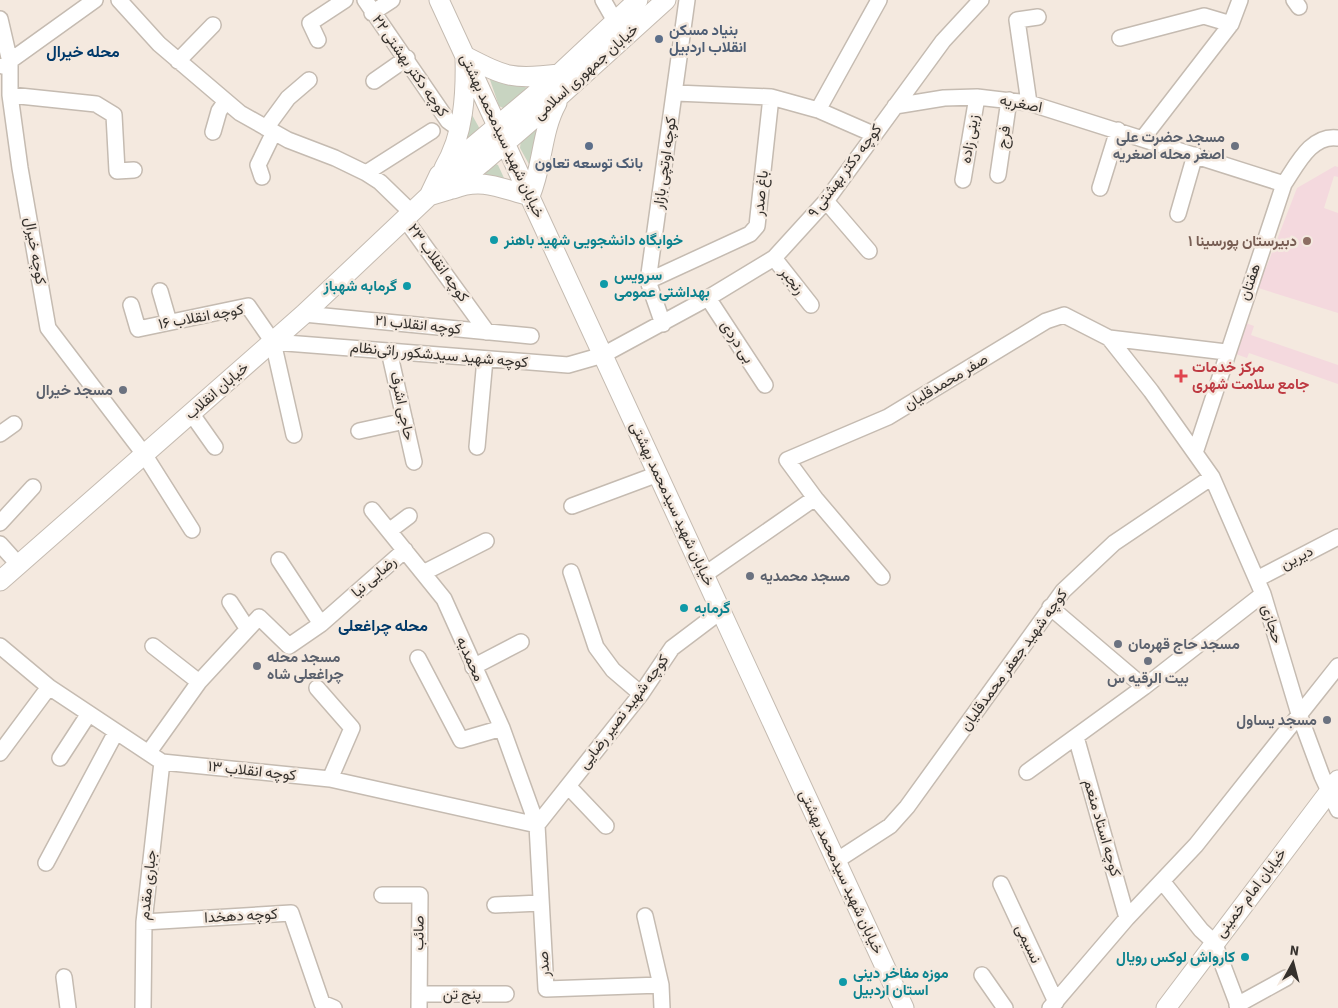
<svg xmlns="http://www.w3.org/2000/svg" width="1338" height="1008" viewBox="0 0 1338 1008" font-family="'Source Sans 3',Vazirmatn,sans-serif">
<rect width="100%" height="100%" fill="#f4e9df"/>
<path fill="#f4d9de" d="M1335,166L1338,167V177L1334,176L1324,208L1338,213V313L1255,287L1262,268H1266L1297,188Z
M1243,322L1254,326L1251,335L1338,365V384L1249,353L1247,358L1233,353Z"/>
<path fill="#c8d4c1" d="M489,77L528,88L505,109L499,106Z
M471,113L481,131L463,148Z
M540,125L535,138L530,166L520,148L521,139Z
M494,163L498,165L504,178L503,180L482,176L483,170Z"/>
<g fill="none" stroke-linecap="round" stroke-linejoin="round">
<g stroke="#c5bbb1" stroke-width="18">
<path id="minor" d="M119,0L159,44L240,113L288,140L335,158L366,173L380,182L412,213
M365,0L448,121L459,129
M603,0L615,21
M1294,0L1299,7
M372,13L392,0
M0,19L10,62V95L20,168L48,328L144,454L192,530
M1120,38L1204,16L1231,24
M318,40L310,23L345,0
M178,61L213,25
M3,66L95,0
M374,81L407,58
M676,93L771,97L818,110L873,134
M10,95L96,104L114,115L117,171L134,170
M1029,103L1017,20L1038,17
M895,106L944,98L977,97L1029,103L1284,184
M818,110L879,0
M266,128L288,98L309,80
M213,132L219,111L226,101
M1143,138L1231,24L1240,0
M366,173L432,131
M998,175L1009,100
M262,177L258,165L274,132
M963,180L977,97
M1100,188L1118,130
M826,201L869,251
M1178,214L1195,155
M405,219L487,332
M774,258L811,305
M648,281L750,234L757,226L771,97
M160,291L169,322
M708,298L765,385
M131,305L138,329L248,306L273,342L294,435
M304,314L531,336
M663,324L648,281L687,0
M1109,338L1226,352
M273,342L568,365L603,355L708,298L774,258L826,201L943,41L981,0
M389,351L414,462
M191,413L215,447
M359,431L405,421
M0,434L14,424
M477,447L485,359
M1195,453L1284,184C1297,165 1311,134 1338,138
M572,506L658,474
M372,510L444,599L502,728L537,825L546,989L661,985L662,1008
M0,523L33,487
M389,531L409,516
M0,544L18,564
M279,560L321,624
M571,572L596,647L613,670L641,694
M423,573L486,541
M704,575L815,498
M882,577L815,498L787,460L888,417L1046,321L1064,315L1109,338L1151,391L1212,477L1263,594L1299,714L1322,776L1338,810
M1257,579L1338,537
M230,602L247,628
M1050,607L1144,687
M0,646L49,687L162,762L330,779L537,825
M153,646L199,682
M418,658L461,740L502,728
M473,667L521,642
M317,688L352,728L330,779
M1076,737L1127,918
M149,752L199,682L259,617L289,646L321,624L405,550
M0,753L49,687
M60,758L88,715
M1027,772L1144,687L1263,594
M568,786L606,826
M537,825L641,694L672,648L721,611
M836,861L890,826L907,807L1063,591L1114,543L1212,477
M46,863L116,732
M1162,881L1201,930L1214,942L1239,1008
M1001,884L1056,1002
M382,895H420L419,1008
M495,905L540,903
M645,916L661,985
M144,922L291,913L322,1003L334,1008
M982,975L1005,1008
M64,977L68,1008
M419,994H506
M1237,1005L1286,978
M143,1008L144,922L162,762
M1050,1008L1127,918L1196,845L1338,666"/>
</g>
<g stroke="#c5bbb1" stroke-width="21">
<path id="major" d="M439,0L904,1008
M444,168C464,134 466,94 465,56C506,77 512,80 559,74
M453,189C482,177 502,189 530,196C543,166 541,132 557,103
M429,196L449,190L482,163L561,95L666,0
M0,581L304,314L429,196L439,175L559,74L638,0
M1166,1008L1338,780"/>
</g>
<use href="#minor" stroke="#fff" stroke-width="15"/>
<use href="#major" stroke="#fff" stroke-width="19"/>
</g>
<g fill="#5c6f8a" stroke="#f4e9df" stroke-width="2">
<circle cx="659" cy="39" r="5"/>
<circle cx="589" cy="146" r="5"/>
</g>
<g fill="#6b7280" stroke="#f4e9df" stroke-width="2">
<circle cx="1235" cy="146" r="5"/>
<circle cx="123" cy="390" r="5"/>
<circle cx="750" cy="576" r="5"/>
<circle cx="1118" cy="644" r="5"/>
<circle cx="1148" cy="661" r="5"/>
<circle cx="257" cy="666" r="5"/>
<circle cx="1327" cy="720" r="5"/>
</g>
<g fill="#0f9aa8" stroke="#f4e9df" stroke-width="2">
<circle cx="494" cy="240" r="5"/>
<circle cx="604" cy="284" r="5"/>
<circle cx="407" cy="286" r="5"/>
<circle cx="684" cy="608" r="5"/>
<circle cx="1245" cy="957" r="5"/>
<circle cx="843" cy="982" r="5"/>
</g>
<circle fill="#8d6e63" stroke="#f4e9df" stroke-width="2" cx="1307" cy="241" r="5"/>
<path fill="#e0444e" stroke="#f4e9df" stroke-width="2" d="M1178.5 368.5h5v5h5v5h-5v5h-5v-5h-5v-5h5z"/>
<g text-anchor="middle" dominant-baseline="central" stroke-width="5" stroke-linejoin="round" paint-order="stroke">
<g font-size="15" font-weight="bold" fill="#4e5e75" stroke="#f4e9df" text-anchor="start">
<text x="669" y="30">بنیاد مسکن<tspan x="669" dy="17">انقلاب اردبیل</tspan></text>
<text x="589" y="163" text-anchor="middle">بانک توسعه تعاون</text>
</g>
<g font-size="15" fill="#35312d" stroke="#f4e9df">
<text transform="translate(410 66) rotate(55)">کوچه دکتر بهشتی ۲۲</text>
<text transform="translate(586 72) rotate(-42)">خیابان جمهوری اسلامی</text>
<text transform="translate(1021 104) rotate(11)">اصغریه</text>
<text transform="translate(502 136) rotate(65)">خیابان شهید سیدمحمد بهشتی</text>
<text transform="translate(1004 137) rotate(-81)">فرج</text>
<text transform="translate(970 139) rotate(-80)">زینی زاده</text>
<text transform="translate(665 163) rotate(-82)">کوچه اوتچی بازار</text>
<text transform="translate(845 171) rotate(-53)">کوچه دکتر بهشتی ۹</text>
<text transform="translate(761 193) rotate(-84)">باغ صدر</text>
<text transform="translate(35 251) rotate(80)">کوچه خیرال</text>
<text transform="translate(438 263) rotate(54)">کوچه انقلاب ۲۳</text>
<text transform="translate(792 281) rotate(52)">رنجبر</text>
<text transform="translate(1250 282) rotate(-71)">هفتان</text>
<text transform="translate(201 317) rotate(-10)">کوچه انقلاب ۱۶</text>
<text transform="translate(418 325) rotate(6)">کوچه انقلاب ۲۱</text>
<text transform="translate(737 342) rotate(57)">بی دردی</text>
<text transform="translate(439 355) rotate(5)">کوچه شهید سیدشکور راثی‌نظام</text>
<text transform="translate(946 382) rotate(-31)">صفر محمدقلیان</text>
<text transform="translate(217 391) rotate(-41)">خیابان انقلاب</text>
<text transform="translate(402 406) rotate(78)">حاجی اشرف</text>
<text transform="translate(672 504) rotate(65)">خیابان شهید سیدمحمد بهشتی</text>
<text transform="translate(1297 558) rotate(-27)">دیرین</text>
<text transform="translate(374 577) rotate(-41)">رضایی نیا</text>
<text transform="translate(1272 624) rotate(73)">حجازی</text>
<text transform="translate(470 659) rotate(66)">محمدیه</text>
<text transform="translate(1014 660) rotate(-54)">کوچه شهید جعفر محمدقلیان</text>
<text transform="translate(624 712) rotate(-53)">کوچه شهید نصیر رضایی</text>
<text transform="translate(252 771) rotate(6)">کوچه انقلاب ۱۳</text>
<text transform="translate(1102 828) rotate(74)">کوچه استاد منعم</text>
<text transform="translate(841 872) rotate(65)">خیابان شهید سیدمحمد بهشتی</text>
<text transform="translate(148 885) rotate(-84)">جباری مقدم</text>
<text transform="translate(1251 893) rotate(-53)">خیابان امام خمینی</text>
<text transform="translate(241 916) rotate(-3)">کوچه دهخدا</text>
<text transform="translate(419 933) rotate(-89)">صائب</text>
<text transform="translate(1028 944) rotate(65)">نسیمی</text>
<text transform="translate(544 964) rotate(-93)">صدر</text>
<text x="462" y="994">پنج تن</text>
</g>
<g font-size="15" font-weight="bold" fill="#5b616d" stroke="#f4e9df" text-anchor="end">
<text x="1225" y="137">مسجد حضرت علی<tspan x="1225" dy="17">اصغر محله اصغریه</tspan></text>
<text x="113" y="390">مسجد خیرال</text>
<text x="760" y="576" text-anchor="start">مسجد محمدیه</text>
<text x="1128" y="644" text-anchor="start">مسجد حاج قهرمان</text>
<text x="267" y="657" text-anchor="start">مسجد محله<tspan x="267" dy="17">چراغعلی شاه</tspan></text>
<text x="1148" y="678" text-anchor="middle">بیت الرقیه س</text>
<text x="1317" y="720">مسجد یساول</text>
</g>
<g font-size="15" font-weight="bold" fill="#0d838f" stroke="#f4e9df" text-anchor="start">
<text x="504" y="240">خوابگاه دانشجویی شهید باهنر</text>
<text x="614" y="275">سرویس<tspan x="614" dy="17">بهداشتی عمومی</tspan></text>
<text x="397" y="286" text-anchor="end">گرمابه شهباز</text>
<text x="694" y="608">گرمابه</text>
<text x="1235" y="957" text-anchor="end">کارواش لوکس رویال</text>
<text x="853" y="973">موزه مفاخر دینی<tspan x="853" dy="17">استان اردبیل</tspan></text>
</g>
<g font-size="15" font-weight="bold" fill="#785e54" stroke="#f4e9df" text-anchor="end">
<text x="1297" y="241">دبیرستان پورسینا ۱</text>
</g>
<g font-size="15" font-weight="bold" fill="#be3a42" stroke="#f4e9df" text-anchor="start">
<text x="1192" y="367">مرکز خدمات<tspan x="1192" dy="17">جامع سلامت شهری</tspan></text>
</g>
<g font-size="16" font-weight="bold" fill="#003969" stroke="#f4e9df">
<text x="83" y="52">محله خیرال</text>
<text x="383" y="626">محله چراغعلی</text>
</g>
</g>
<g transform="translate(1293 963) rotate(7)" stroke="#f4e9df" stroke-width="4" paint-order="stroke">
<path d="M0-4L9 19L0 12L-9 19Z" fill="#35312d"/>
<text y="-8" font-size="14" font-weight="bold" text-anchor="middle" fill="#35312d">N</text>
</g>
</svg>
